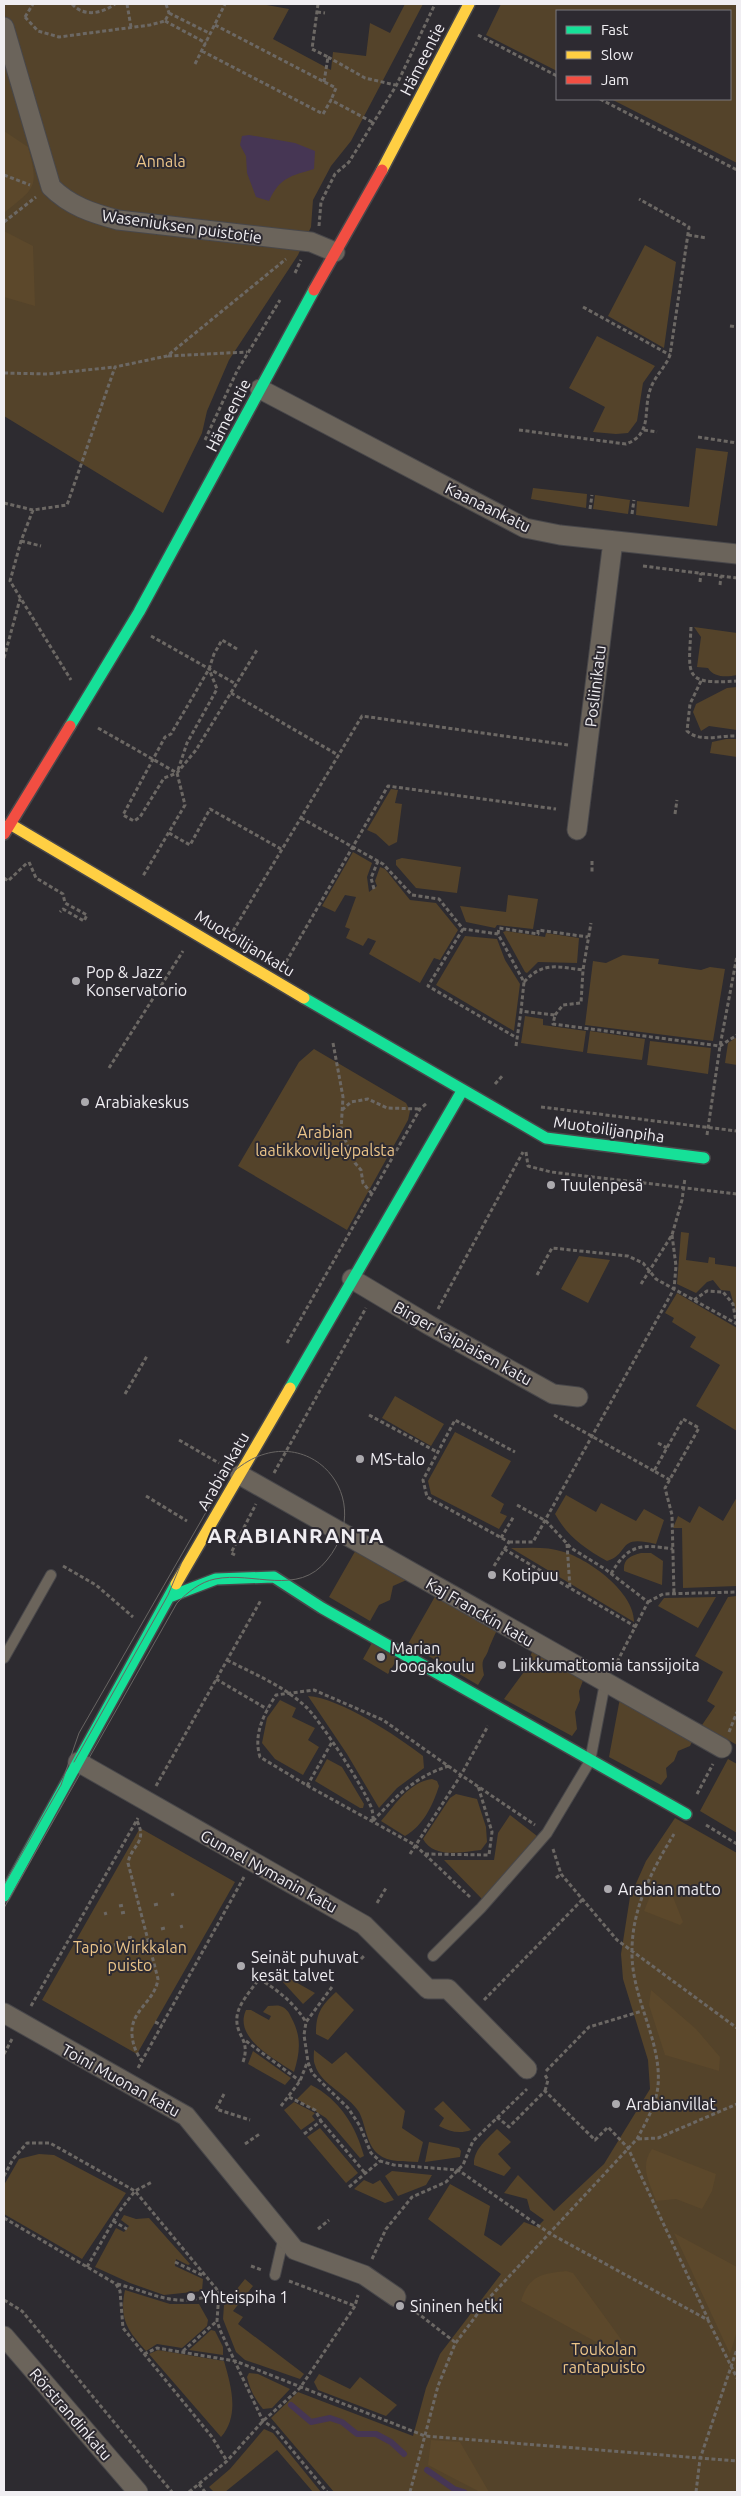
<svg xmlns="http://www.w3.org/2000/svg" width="741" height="2496" viewBox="0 0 741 2496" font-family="Ubuntu,sans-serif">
<rect width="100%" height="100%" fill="#2d2b30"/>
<path fill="#54432a" d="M4,4H261L289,9L273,39L331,70L333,52L366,56L370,23L390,33L405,4H423L351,141L331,166L313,200L311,227L298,255L229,360L207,411L202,433L163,513L4,416Z
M501,4H737V163L611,99H730V11H557V71L486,35Z
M645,245L676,262L664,348L608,316Z
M597,336L655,366L643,383L637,421L628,433L616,434L593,432L605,407L569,388Z
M696,448L728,452L717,526L636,515L637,501L689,507Z
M533,488L587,494L586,508L531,499Z
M595,495L630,500L628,514L593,509Z
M694,627L737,633V675C727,677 714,678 708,668L697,667L701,637Z
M737,687V730L709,726L701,731L693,712L696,704L727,688Z
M726,739H737V757L710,753L712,742Z
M391,789L398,790L395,803L402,804L397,842L389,846L376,834L367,830Z
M353,852L372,863L367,877L369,892L377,886L375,881L380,867L385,869L410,900L436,903L458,930L440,960L434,958L420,983L369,954L376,941L368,938L363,946L346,938L350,929L345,927L356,897L345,895L335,912L322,906Z
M402,858L461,867L457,893L416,888L396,865V860Z
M508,895L538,899L533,929L497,925L495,928L466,922L460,906L506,912Z
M506,931L545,937L546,933L579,938L577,963L538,962L527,973L525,972L503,932Z
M465,936L497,939L505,960L520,984L514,1031L436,985Z
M623,955L659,959L658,964L701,970L710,967L725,969L713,1041L585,1025L593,961L606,963Z
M525,1016L543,1019V1025L586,1031L583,1052L521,1043Z
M590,1031L645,1039L642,1060L587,1053Z
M737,1037V1065L725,1063L728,1043Z
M650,1041L711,1048L708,1074L647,1065Z
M314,1049L406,1103L410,1111L408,1120L347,1230L238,1166L299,1062Z
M681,1232L689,1233L686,1260L708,1263L709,1257L715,1258V1264L737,1267V1315L730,1291L721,1290L713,1280L707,1282L696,1293L677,1284Z
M579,1256L610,1260L588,1303L561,1289Z
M677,1293L737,1328V1431L696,1406L720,1365L690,1347L696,1337L672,1322L674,1318L665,1313Z
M395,1396L444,1424L431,1446L382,1418Z
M455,1432L511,1461L491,1496L504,1504L500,1513L507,1516L499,1529L431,1494L428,1481Z
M566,1495L596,1512L601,1503L636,1521L644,1509L664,1520L656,1544C616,1534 631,1553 607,1561C584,1548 568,1537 555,1514Z
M737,1497V1586L683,1588L682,1528H673L678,1516L690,1523L699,1506L723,1521Z
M357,1548L411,1578L393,1586L390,1600L379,1605L370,1621L329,1597Z
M511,1548C529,1548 547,1546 564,1552C590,1560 635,1593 634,1622Z
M641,1553H651L663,1561L662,1585L624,1571C623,1559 630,1556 641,1553Z
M437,1593L498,1629C494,1635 492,1641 489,1648C485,1662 480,1656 484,1675L478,1685L408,1644Z
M737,1596V1745L702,1725L715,1706L707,1701L723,1672L695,1656L728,1597Z
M716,1597L698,1628L658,1606L664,1598Z
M373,1641L399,1656L388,1674L363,1659Z
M533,1649L584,1678L579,1691L580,1700L575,1712L577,1729L572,1736L504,1699L526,1669Z
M308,1696C340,1698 397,1736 423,1756L424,1768L397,1788L379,1808L347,1754Z
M620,1698L698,1742H692L690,1746L678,1751L674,1761L666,1768L667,1777L661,1785L609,1757Z
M280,1700L296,1708L292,1717L315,1728L308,1740L319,1747L303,1775L275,1759L262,1743L267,1718Z
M327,1759L342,1767L364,1804L363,1808H360L315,1781Z
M728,1759L737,1764V1833L700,1811Z
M432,1779L437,1781L439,1786C433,1805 423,1826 405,1836L381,1821C396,1804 409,1782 432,1779Z
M456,1794L477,1799L486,1827L487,1842L481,1850C462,1852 434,1859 423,1839L450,1798Z
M510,1815L537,1836L482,1899L444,1860H494L498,1833Z
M675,1818L737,1853V2492H334L271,2418L298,2392L413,2436L426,2388L440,2354L501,2274L428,2219L450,2184L490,2206L484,2235L501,2246L524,2222L537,2227L544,2220L530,2210L527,2199L504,2193L518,2175L554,2211L604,2164L650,2089L648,2060L623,1979L621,1954L630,1897L646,1861Z
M140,1828L235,1882L137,2054L42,2000Z
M285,1976L315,1993L303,2004L282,1981Z
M336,1992L354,2010L328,2040L316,2034C316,2013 321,2006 336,1992Z
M268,2006C272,2006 277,2005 280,2006C286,2008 289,2012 291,2017C302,2037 300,2052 294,2072C275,2059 233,2038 246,2010H251L269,2020L271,2016L263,2012Z
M314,2050L332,2064L346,2052L405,2111L402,2128L423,2142L418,2162C405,2161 389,2163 378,2154C366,2144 366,2125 359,2112C348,2094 321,2085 315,2065C313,2061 314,2054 314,2050Z
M253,2051L291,2078L285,2085L248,2064Z
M311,2085C339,2099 356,2126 364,2156L360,2158L326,2118L297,2099Z
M443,2101L471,2130C460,2134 450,2132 439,2126L444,2118L434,2109Z
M294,2102L315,2113L312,2116L315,2120L301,2130L284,2110Z
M320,2128L358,2173L346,2183L307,2137Z
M497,2129L511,2142L498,2154L511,2168L504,2176L474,2165C473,2150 487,2139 497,2129Z
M429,2142L459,2148L461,2151L460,2157L425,2162Z
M39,2154L54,2155L126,2193L82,2259L4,2214V2185L19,2159Z
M392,2171L432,2175L426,2185L398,2196L385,2176Z
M364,2180L373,2184L380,2180L394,2200L385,2203L354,2189Z
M124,2215L136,2219L149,2218L190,2264L188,2265L176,2259L175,2266L203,2279L202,2291L164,2295L130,2283L95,2267L116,2228L124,2232L129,2226L121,2220Z
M245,2279L253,2286L233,2311L243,2317L238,2324L304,2374L300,2379L245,2360L236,2352L223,2319L224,2305Z
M125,2290L170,2304H199L208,2320L207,2326L182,2348L157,2344L146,2351C127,2330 119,2319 125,2290Z
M211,2330L215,2331L223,2347V2355L189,2350Z
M158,2350L224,2361C231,2386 240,2415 221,2437L149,2354Z
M249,2373L258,2374L290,2389L272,2408L263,2409C255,2399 250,2390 247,2377Z
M319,2374L350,2389L360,2377L397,2405L386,2416L318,2390L314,2382Z
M264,2429L273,2433L321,2492H313L277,2450L225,2492H214L209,2487L230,2469Z"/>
<path fill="#5c482b" d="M4,131L28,147C39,188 36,187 4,213Z
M4,231L33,246L35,306L4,297Z
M655,1884L673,1897L683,1922L680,1925L644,1911Z
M651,1990L696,2029L720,2057L719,2071L665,2055L649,2005Z
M652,2149L716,2174L712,2191L702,2209L676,2199L656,2201C650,2183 639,2167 652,2149Z
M674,2233L737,2267V2331L730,2354Z
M566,2271L573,2273L631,2353L630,2357L620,2355L521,2301C529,2275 542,2274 566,2271Z
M431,2440L460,2442L489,2492H480L428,2465Z"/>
<path fill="#463654" d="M249,135L295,143L315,151L314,169C291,176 280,177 269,201L256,197L247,173L246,156L240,145L242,136Z"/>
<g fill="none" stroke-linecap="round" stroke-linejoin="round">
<path stroke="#463654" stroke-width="6" d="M291,2405L311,2422L330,2418L342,2422L357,2434H376L391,2442L404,2454
M427,2470L454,2489L464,2492"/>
<g stroke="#48474a" stroke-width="12">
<path id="lane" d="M4,1658L51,1575
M433,1956L481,1908L547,1833L590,1761L605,1683
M275,2275L284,2236"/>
</g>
<g stroke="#48474a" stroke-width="21">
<path id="street" d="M4,27L51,187C70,206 92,213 118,220L311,242L335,252
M260,389L525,528L560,535L737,554
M577,830L613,541
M352,1279L429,1325L553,1394L578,1397
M240,1475L722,1748
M78,1762L364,1925L428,1989H448L527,2069
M4,2013L186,2116L295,2250L364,2275L396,2297
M4,2336L138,2492"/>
</g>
<g stroke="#48474a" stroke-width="14">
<path id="fast" d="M70,726L139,612L314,290
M304,998L546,1138L704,1158
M290,1388L462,1091
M169,1597L216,1579L274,1577L322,1608L686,1814
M4,1896L176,1584"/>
</g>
<g stroke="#48474a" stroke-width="14">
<path id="slow" d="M382,170L469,4
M10,824L304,998
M176,1584L290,1388"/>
</g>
<g stroke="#48474a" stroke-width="14">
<path id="jam" d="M314,290L382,170
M4,834L70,726"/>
</g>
<path stroke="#6c6864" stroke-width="3" stroke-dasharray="4 2.5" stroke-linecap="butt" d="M72,4C84,17 101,14 115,4
M127,4L131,27
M318,4L312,49L328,57L324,82
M317,12L325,13
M169,13L211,34
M25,17L38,31L59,37L150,25L165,21L169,13L166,4
M25,17L33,4
M165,21L206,43
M215,25L336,88L331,100
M478,35L557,76
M202,51L323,114L331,100L372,122
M328,57L365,78L395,85
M195,64L225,4
M736,64H737
M600,99L737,170
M4,175L30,185
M4,222L36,197
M319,226L321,202L335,174L349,162L396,86L435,4
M688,235L707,238
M295,273L301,260
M583,307L670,355
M730,326L737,327
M168,356L247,352
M4,373L48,374L115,367
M519,430L626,444C655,433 641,408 652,385C657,374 666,366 670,355L689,227L639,199
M644,430L657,432
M698,437L737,443
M205,440L237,371L280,300
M4,503L33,510L67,505L115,367L167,356L286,259
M590,509L592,495
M33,510L21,541L10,581L71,680
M632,514L634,500
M21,541L41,546
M643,566L737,578
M700,582L701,573
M720,585L721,576
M691,627C689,675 682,685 737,681
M151,636L236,684
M237,649L222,640L214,654L209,669L171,734L165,737L123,815L134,821L140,817L164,778L177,773L196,750L257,650
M4,658L20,599
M701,681L690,704L687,731C700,743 721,735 737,736
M231,693L338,755
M98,728L177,773L185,805L143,876
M178,770L187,743L217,689L209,669
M675,814L677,800
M301,818L383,864L412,895L439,899L463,929L498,934L524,982L521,1011
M169,833L190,845L210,809L281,849
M592,861V872
M29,862L36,878L63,894L65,903L87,915L84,921L63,909L60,912
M4,878L8,881L28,862
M374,889L371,878L378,861
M463,929L428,986L517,1038
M233,931L362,716L568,745
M498,934L499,928L538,934V930L588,937
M286,962L388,786L556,809
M524,982C543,961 558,967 583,970
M555,1015L563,1005L581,1003L583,970L591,923
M333,1043L343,1097L341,1130L355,1163L361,1170L363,1183L372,1194
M516,1046L521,1011L555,1015L553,1024L720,1046L737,1035
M109,1068L183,951
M495,1084L503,1075
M541,1107L737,1131
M342,1110L351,1102L368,1099L387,1108L420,1109
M707,1135L720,1046L737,956
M526,1152L528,1166L551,1172L737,1194
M537,1275L552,1248L628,1256L643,1263L656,1279L737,1324
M641,1284L672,1235L682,1200L685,1178
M694,1300L707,1291L723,1292L733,1304L736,1322
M438,1309L523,1152
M287,1343L420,1109L427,1103
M125,1394L147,1356
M369,1415L437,1452
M554,1415L654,1471
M179,1440L219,1463
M658,1443L667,1448
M274,1473L366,1308
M670,1480L654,1471L683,1419L699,1428L665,1488L672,1515L674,1594
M146,1496L187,1521
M517,1505L546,1521L571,1548L605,1569L648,1602L615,1666
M501,1538L514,1516
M509,1542H533L674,1289L676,1266L672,1235
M567,1544L570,1588
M504,1549L636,1627
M235,1555L231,1553L256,1504
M63,1566L96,1585L133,1617
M494,1566L509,1542L427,1497L423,1480L455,1420L515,1452
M611,1574C628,1544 641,1544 673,1549
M648,1602L663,1594L737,1592
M227,1660C254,1674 284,1686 306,1707C318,1717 369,1795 372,1810C373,1813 373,1818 373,1821
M216,1679L267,1709
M729,1732L737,1712
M156,1786L261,1600
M307,1786L332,1742
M697,1794L713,1764
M137,1821C148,1843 131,1845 128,1863L158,1979C155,2002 130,2010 132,2035C133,2045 136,2053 142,2061
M373,1821C396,1796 416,1776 449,1766
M706,1825L737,1844
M553,1849L561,1874L617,1940L737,2028
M410,1854L461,1775L535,1825
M425,1854L489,1855L492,1832L478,1786
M556,1878L561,1874
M172,1893L173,1896
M470,1897L415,1845L308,1786L260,1757C253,1734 264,1714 276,1695L314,1690L383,1720L461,1775L488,1726
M377,1903L386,1888
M154,1905L158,1904
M119,1906L124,1905
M105,1912L106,1915
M121,1913L126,1912
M181,1925L182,1928
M161,1929L165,1928
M128,1938L133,1937
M115,1943L116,1946
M361,1959L364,1956
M332,1987L306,2022L304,2035L308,2062L312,2073L348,2108L360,2126L371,2153L380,2161L394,2165L458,2170L549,2233L708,2320L737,2378
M484,2000L583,1899
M31,2006L138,1818
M155,2022L162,2025
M246,2041L300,2081
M4,2054L12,2039
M243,2062C251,2039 235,2036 237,2017C238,2004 252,1989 259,1979C278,1990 294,2003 306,2022
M138,2068L244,1877
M546,2071L589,2027L642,2011
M545,2091L548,2080L545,2075
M224,2094L216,2109L250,2120
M289,2097L315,2110L321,2121
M281,2106L300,2081L307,2063
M497,2117L509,2127L545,2091L595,2140L608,2127L628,2148L708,2319
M304,2134L321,2121L365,2173
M638,2139L658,2138L737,2104
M245,2144L261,2133
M4,2176L13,2159L27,2143H50L135,2191L219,2292L217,2321L220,2330L263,2421L274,2428L327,2492
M349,2187L380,2161
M4,2218L116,2284L120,2291L123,2328L212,2437L227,2461
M113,2221L127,2229
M318,2229L329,2220
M372,2259L386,2229L412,2197L446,2182L463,2165L473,2141L527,2089
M175,2262L204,2276
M251,2266L262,2270
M87,2267L118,2213L135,2191L152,2182
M289,2281L355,2306
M117,2284C157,2294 176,2310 219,2292
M4,2300L22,2311L172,2492
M411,2308L456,2343
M183,2351L217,2321
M144,2354L157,2348L235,2361L425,2436L737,2461
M199,2484L205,2492
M189,2492L227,2461L263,2421L300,2388L355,2306L358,2295
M410,2492L438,2386L455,2344L490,2297L637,2139C646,2122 656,2105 658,2086C662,2040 631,1998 632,1951C632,1908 652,1870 674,1834
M696,2492L700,2459L737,2349"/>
<use href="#lane" stroke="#6b645b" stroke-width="10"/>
<use href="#street" stroke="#6b645b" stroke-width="19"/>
<use href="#fast" stroke="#16e098" stroke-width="11"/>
<use href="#slow" stroke="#ffcf43" stroke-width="11"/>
<use href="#jam" stroke="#f24e42" stroke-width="11"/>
<path stroke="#686563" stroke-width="1" d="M74,1762L168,1595L181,1564
M4,1885L61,1785L79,1733L224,1481C294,1405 383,1491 327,1560C298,1597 253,1571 215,1579C200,1582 188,1592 177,1603L4,1908"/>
</g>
<g fill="#acaaae" stroke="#2d2a31" stroke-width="2">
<circle cx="76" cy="981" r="5"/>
<circle cx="85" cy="1102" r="5"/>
<circle cx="551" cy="1185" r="5"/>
<circle cx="360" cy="1459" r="5"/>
<circle cx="492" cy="1575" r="5"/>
<circle cx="381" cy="1657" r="5"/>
<circle cx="502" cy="1665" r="5"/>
<circle cx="608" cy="1889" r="5"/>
<circle cx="241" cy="1966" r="5"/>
<circle cx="616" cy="2104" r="5"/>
<circle cx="191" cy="2297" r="5"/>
<circle cx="400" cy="2306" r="5"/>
</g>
<g text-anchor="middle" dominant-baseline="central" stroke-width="4" stroke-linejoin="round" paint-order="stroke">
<g font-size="16" fill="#f0eef2" stroke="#2d2a31">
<text transform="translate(422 59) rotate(-63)">Hämeentie</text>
<text transform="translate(182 226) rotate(8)">Waseniuksen puistotie</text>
<text transform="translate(228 415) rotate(-63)">Hämeentie</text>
<text transform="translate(488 507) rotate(26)">Kaanaankatu</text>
<text transform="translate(595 686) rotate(-83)">Posliinikatu</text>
<text transform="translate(245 943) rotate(31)">Muotoilijankatu</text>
<text transform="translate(609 1129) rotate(8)">Muotoilijanpiha</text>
<text transform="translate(463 1343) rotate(29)">Birger Kaipiaisen katu</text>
<text transform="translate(223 1471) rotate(-60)">Arabiankatu</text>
<text transform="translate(480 1612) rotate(30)">Kaj Franckin katu</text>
<text transform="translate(269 1871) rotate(29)">Gunnel Nymanin katu</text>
<text transform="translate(121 2080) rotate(29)">Toini Muonan katu</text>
<text transform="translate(71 2414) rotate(49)">Rörstrandinkatu</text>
</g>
<g font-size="16" fill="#ecc589" stroke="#2d2a31">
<text x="161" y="161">Annala</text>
<text x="325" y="1132">Arabian<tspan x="325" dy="18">laatikkoviljelypalsta</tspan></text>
<text x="130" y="1947">Tapio Wirkkalan<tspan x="130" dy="18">puisto</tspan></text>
<text x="604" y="2349">Toukolan<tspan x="604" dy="18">rantapuisto</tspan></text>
</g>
<g font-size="16" fill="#f0eef2" stroke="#2d2a31" text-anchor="start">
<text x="86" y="972">Pop &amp; Jazz<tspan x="86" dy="18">Konservatorio</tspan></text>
<text x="95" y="1102">Arabiakeskus</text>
<text x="561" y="1185">Tuulenpesä</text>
<text x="370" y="1459">MS-talo</text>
<text x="502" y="1575">Kotipuu</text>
<text x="391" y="1648">Marian<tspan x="391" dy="18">Joogakoulu</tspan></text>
<text x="512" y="1665">Liikkumattomia tanssijoita</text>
<text x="618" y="1889">Arabian matto</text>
<text x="251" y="1957">Seinät puhuvat<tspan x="251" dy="18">kesät talvet</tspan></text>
<text x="626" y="2104">Arabianvillat</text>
<text x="201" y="2297">Yhteispiha 1</text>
<text x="410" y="2306">Sininen hetki</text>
</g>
<g font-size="21" font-weight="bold" letter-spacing="1" fill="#f0eef2" stroke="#2d2a31">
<text x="296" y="1535">ARABIANRANTA</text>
</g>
</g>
<rect width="741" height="2496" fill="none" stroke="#f0eef2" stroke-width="10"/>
<rect x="556" y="10" width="175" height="90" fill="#2d2a31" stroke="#7b787e"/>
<rect x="566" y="26" width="25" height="8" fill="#16e098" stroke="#7b787e"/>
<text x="601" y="35" font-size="15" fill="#f0eef2">Fast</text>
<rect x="566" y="51" width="25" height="8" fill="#ffcf43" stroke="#7b787e"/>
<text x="601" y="60" font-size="15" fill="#f0eef2">Slow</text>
<rect x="566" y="76" width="25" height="8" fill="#f24e42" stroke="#7b787e"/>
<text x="601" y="85" font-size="15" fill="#f0eef2">Jam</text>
</svg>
